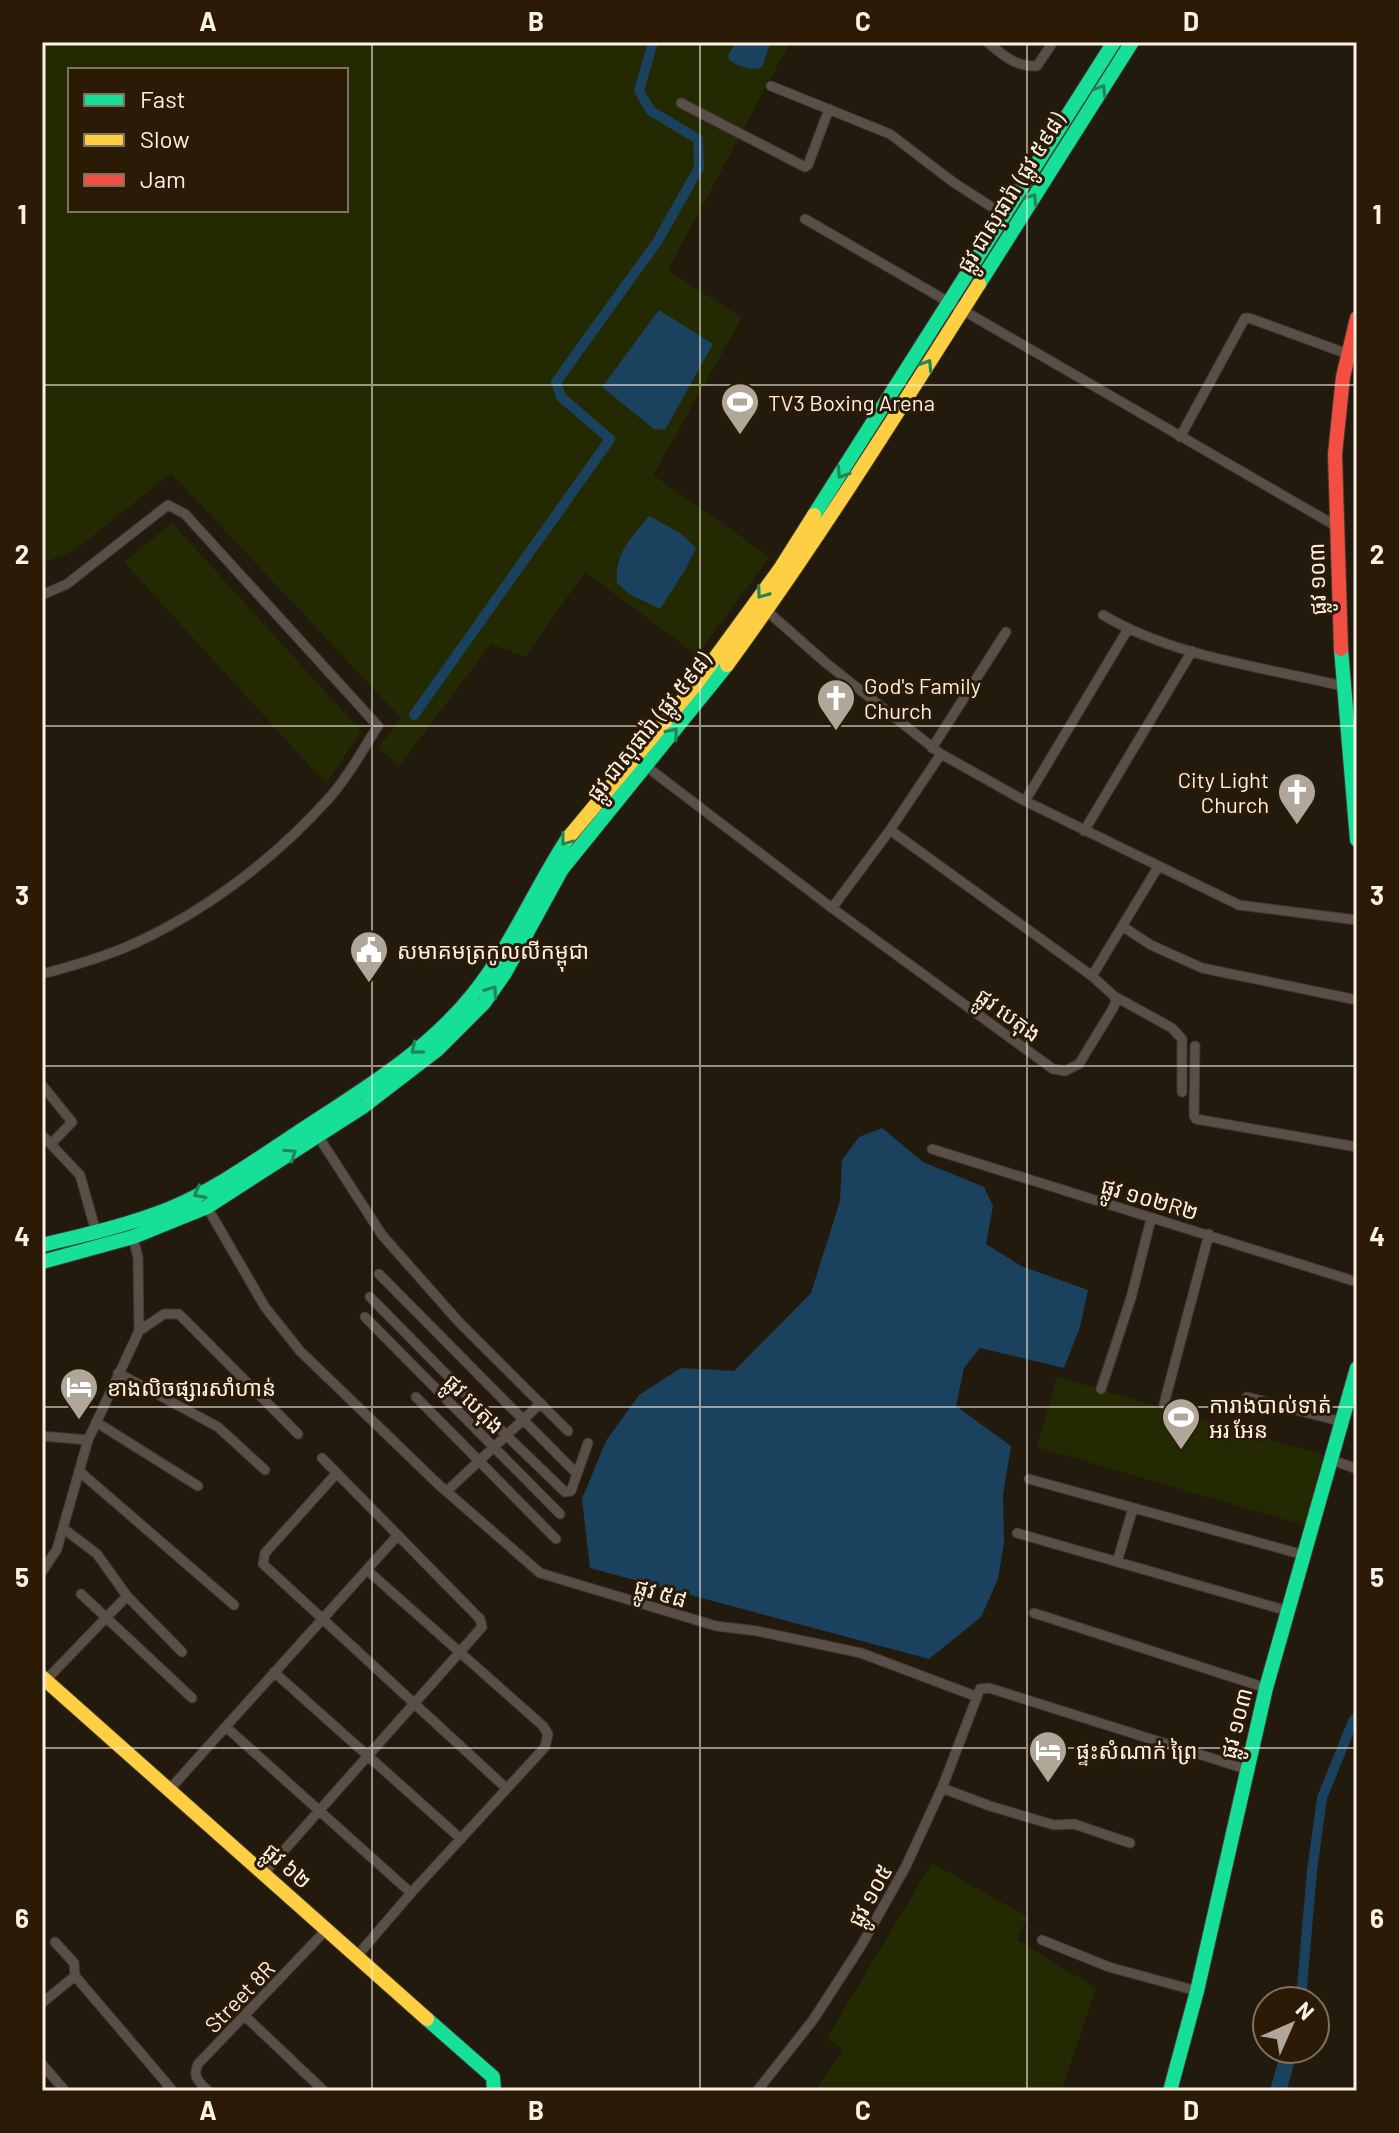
<svg xmlns="http://www.w3.org/2000/svg" width="1399" height="2133" viewBox="0 0 1399 2133" font-family="Barlow,'Noto Sans Khmer',sans-serif">
<rect width="100%" height="100%" fill="#231a0e"/>
<path fill="#232a02" fill-rule="evenodd" d="M42,42H790L668,270L742,318L653,475L770,557L697,655L585,572L525,657L491,644L399,766L378,748L401,718L171,473L74,551L42,563ZM70,70H346V210H70Z
M172,523L361,731L326,784L124,562Z
M1057,1377L1324,1455L1304,1525L1037,1447Z
M932,1863L1028,1917L1017,1940L1096,1988L1061,2091H815L843,2050L827,2038Z"/>
<path fill="#1a415e" d="M736,42H771L762,67C752,72 738,66 729,60L728,56Z
M659,310L713,344L665,430L654,429L602,387Z
M649,516L680,533L696,548L685,570L660,609L629,594L617,583C614,554 632,537 649,516Z
M882,1128L923,1162L984,1187L993,1206L986,1244L1021,1266L1088,1290L1080,1327L1064,1368L980,1348L964,1368L956,1406L1011,1446L1003,1495L1004,1542L998,1579L981,1617L929,1659L590,1568L582,1499L606,1441L639,1395L681,1368L734,1371L811,1293L840,1201L842,1160L859,1137Z"/>
<g fill="none" stroke-linecap="round" stroke-linejoin="round">
<path stroke="#1a415e" stroke-width="10" d="M414,715L610,439L561,397L556,382L657,242L699,168L698,139L651,111L639,91L653,42
M1301,1998L1312,1871L1322,1798L1353,1721L1357,1717"/>
<path stroke="#1a415e" stroke-width="16" d="M1300,2001L1301,1998
M1278,2091L1290,2049"/>
<g stroke="#40372e" stroke-width="11">
<path id="street" d="M987,42C1003,55 1015,67 1037,66L1053,42
M771,86L890,134L953,182L1004,215
M681,103L805,167L808,165L829,109
M805,219L1336,526
M1180,437L1245,318H1249L1348,354
M42,595L67,584L168,505L185,514L378,726C363,749 349,776 330,797C274,860 201,915 124,948C97,959 69,967 42,974
M767,611L826,663L941,754L1025,801L1239,905L1357,920
M1103,615C1174,657 1263,667 1342,686
M932,748L1006,632
M643,764L832,908L1053,1069L1065,1071L1079,1064L1112,1010L1116,1002L1114,996
M1025,801L1128,629
M890,830L1092,976L1114,996L1172,1028L1182,1039V1092
M1084,831L1192,651
M832,908L890,830L941,754
M1122,926L1151,945L1202,968L1357,1000
M1092,976L1158,867
M1195,1046L1194,1116L1196,1119L1357,1147
M42,1085L72,1122L51,1144
M42,1135L80,1175L96,1232
M318,1136L382,1235L458,1321L568,1431
M932,1149L1357,1282
M207,1207L265,1307L300,1351L438,1484L540,1573L716,1626L757,1631L861,1653L975,1696
M379,1274L577,1474
M370,1297L506,1435L565,1492L571,1491L588,1443
M365,1317L560,1514
M139,1331L164,1314H179L298,1434
M118,1373L218,1427L265,1470
M1101,1389L1131,1298L1151,1219
M416,1397L556,1539
M1247,1397L1343,1422
M1164,1404L1209,1234
M96,1422L198,1486
M42,1436L88,1440
M1332,1460L1357,1469
M79,1471L234,1605
M336,1474L265,1553L263,1564L506,1788
M1029,1479L1304,1555
M447,1491L541,1403
M64,1529L97,1554L127,1596L182,1652
M1017,1533L1288,1611
M1117,1562L1133,1508
M42,1572L57,1549L88,1440L139,1331L138,1258L133,1237
M81,1594L192,1698
M1034,1613L1266,1688
M274,1672L461,1839
M45,1681L127,1596
M226,1727L411,1893
M942,1788L990,1806L1054,1825L1074,1824L1130,1843
M169,1790L397,1536
M264,1873L482,1627L480,1619L322,1458
M1042,1940L1109,1967L1197,1991
M55,1942L74,1963L75,1976L173,2091
M357,1956L411,1893L545,1747L548,1734L543,1726L367,1570
M42,2003L75,1976
M246,2017L324,2091
M42,2064L65,2091
M208,2091C199,2082 192,2077 198,2064L327,1929
M757,2091L813,2020L861,1946L906,1866L942,1788L980,1689L989,1688L1246,1769"/>
</g>
<g stroke="#40372e" stroke-width="16">
<path id="fast" d="M979,284L1132,42
M814,515L1114,42
M1341,649L1357,840
M42,1245C85,1235 129,1225 171,1208C216,1189 256,1160 297,1133C359,1092 426,1053 473,994C511,947 535,888 568,838
M42,1262L133,1237L207,1207L364,1106L437,1050L484,1003L505,973L562,869L727,665
M427,2019L493,2077L494,2091
M1170,2091L1197,1991L1266,1688L1357,1368"/>
</g>
<g stroke="#40372e" stroke-width="16">
<path id="slow" d="M727,665C817,542 897,413 979,284
M568,838L696,684L780,569L814,515
M42,1677L427,2019"/>
</g>
<g stroke="#40372e" stroke-width="16">
<path id="jam" d="M1341,649L1335,454L1343,377L1357,318"/>
</g>
<use href="#street" stroke="#5a4f48" stroke-width="9"/>
<use href="#fast" stroke="#16e098" stroke-width="14"/>
<use href="#slow" stroke="#ffcf43" stroke-width="14"/>
<use href="#jam" stroke="#f24e42" stroke-width="14"/>
</g>
<defs><path id="oneway-chevron" d="M-2-3.5L2.5 0L-2 3.5" fill="none" stroke-width="1.6" stroke-linecap="round" stroke-linejoin="round" transform="scale(2)"/></defs>
<g stroke="#1f8756">
<use href="#oneway-chevron" transform="translate(1101 90) rotate(-58)"/>
<use href="#oneway-chevron" transform="translate(1032 199) rotate(-57)"/>
<use href="#oneway-chevron" transform="translate(927 365) rotate(-58)"/>
<use href="#oneway-chevron" transform="translate(842 473) rotate(123)"/>
<use href="#oneway-chevron" transform="translate(762 593) rotate(126)"/>
<use href="#oneway-chevron" transform="translate(673 733) rotate(-50)"/>
<use href="#oneway-chevron" transform="translate(566 840) rotate(127)"/>
<use href="#oneway-chevron" transform="translate(492 991) rotate(-55)"/>
<use href="#oneway-chevron" transform="translate(416 1049) rotate(140)"/>
<use href="#oneway-chevron" transform="translate(291 1154) rotate(-33)"/>
<use href="#oneway-chevron" transform="translate(199 1193) rotate(152)"/>
</g>
<path fill="none" stroke="#fcf1e4" stroke-width="2" stroke-opacity="0.55" d="M372,42V2091M700,42V2091M1027,42V2091M42,385H1357M42,726H1357M42,1066H1357M42,1407H1357M42,1748H1357"/>
<defs>
<g id="stadium-pin" transform="scale(2)"><path d="M0 17L-7.5 6A9.5 9.5 0 1 1 7.5 6Z" fill="#b0a699" stroke="#2b1b06"/><path d="M0-5a6.5 5 0 1 0 0 10a6.5 5 0 1 0 0-10ZM-3.5-1.8h7v3.6h-7Z" fill="#fff"/></g>
<g id="church-pin" transform="scale(2)"><path d="M0 17L-7.5 6A9.5 9.5 0 1 1 7.5 6Z" fill="#b0a699" stroke="#2b1b06"/><path d="M-1.2-6h2.4v3.5h3.3v2.4h-3.3V6h-2.4V-.1h-3.3v-2.4h3.3Z" fill="#fff"/></g>
<g id="civic-pin" transform="scale(2)"><path d="M0 17L-7.5 6A9.5 9.5 0 1 1 7.5 6Z" fill="#b0a699" stroke="#2b1b06"/><path d="M-.6-6.5H3V-4.5H.6V-3L4-1V1h2V6H-6V1h2V-1L-.6-3ZM-1.2 2.5V6h2.4V2.5Z" fill="#fff"/></g>
<g id="hotel-pin" transform="scale(2)"><path d="M0 17L-7.5 6A9.5 9.5 0 1 1 7.5 6Z" fill="#b0a699" stroke="#2b1b06"/><path d="M-6-4.5h1.5V1H6V5H4.5V3h-9V5H-6ZM-4 0a1.8 1.8 0 1 1 3.6 0ZM.5 0V-2.5h3Q6-2.5 6 0Z" fill="#fff"/></g>
</defs>
<g fill-rule="evenodd">
<use href="#stadium-pin" x="740" y="402"/>
<use href="#church-pin" x="836" y="698"/>
<use href="#church-pin" x="1297" y="792"/>
<use href="#civic-pin" x="369" y="950"/>
<use href="#hotel-pin" x="79" y="1387"/>
<use href="#stadium-pin" x="1181" y="1417"/>
<use href="#hotel-pin" x="1048" y="1750"/>
</g>
<g text-anchor="middle" dominant-baseline="central" stroke-width="6" stroke-linejoin="round" paint-order="stroke">
<g font-size="22" fill="#fcf1e4" stroke="#2b1b06">
<text transform="translate(1010 192) rotate(-58)">ផ្លូវ ជាសុផារ៉ា (ផ្លូវ ៥៩៨)</text>
<text transform="translate(1316 579) rotate(-92)">ផ្លូវ ១០៣</text>
<text transform="translate(648 726) rotate(-51)">ផ្លូវ ជាសុផារ៉ា (ផ្លូវ ៥៩៨)</text>
<text transform="translate(1009 1014) rotate(36)">ផ្លូវ បេតុង</text>
<text transform="translate(1150 1198) rotate(16)">ផ្លូវ ១០២R២</text>
<text transform="translate(475 1403) rotate(45)">ផ្លូវ បេតុង</text>
<text transform="translate(661 1592) rotate(16)">ផ្លូវ ៥៨</text>
<text transform="translate(1235 1723) rotate(-76)">ផ្លូវ ១០៣</text>
<text transform="translate(288 1865) rotate(42)">ផ្លូវ ៦២</text>
<text transform="translate(869 1895) rotate(-61)">ផ្លូវ ១០៥</text>
<text transform="translate(239 1996) rotate(-46)">Street 8R</text>
</g>
<g font-size="22" fill="#fcf1e4" stroke="#2b1b06" text-anchor="start">
<text x="768" y="402">TV3 Boxing Arena</text>
<text x="864" y="685">God's Family<tspan x="864" dy="25">Church</tspan></text>
<text x="1269" y="779" text-anchor="end">City Light<tspan x="1269" dy="25">Church</tspan></text>
<text x="397" y="950">សមាគមត្រកូលលីកម្ពុជា</text>
<text x="107" y="1387">ខាងលិចផ្សារសាំហាន់</text>
<text x="1209" y="1404">ការាងបាល់ទាត់<tspan x="1209" dy="25">អរ អែន</tspan></text>
<text x="1076" y="1750">ផ្ទះសំណាក់ ព្រៃ</text>
</g>
</g>
<rect width="1399" height="2133" fill="none" stroke="#2b1b06" stroke-width="88"/>
<rect x="68" y="68" width="280" height="144" fill="#2b1b06" stroke="#7f715f" stroke-width="2"/>
<rect x="84" y="94" width="40" height="12" fill="#16e098" stroke="#7f715f" stroke-width="2"/>
<text x="140" y="108" font-size="24" fill="#fcf1e4">Fast</text>
<rect x="84" y="134" width="40" height="12" fill="#ffcf43" stroke="#7f715f" stroke-width="2"/>
<text x="140" y="148" font-size="24" fill="#fcf1e4">Slow</text>
<rect x="84" y="174" width="40" height="12" fill="#f24e42" stroke="#7f715f" stroke-width="2"/>
<text x="140" y="188" font-size="24" fill="#fcf1e4">Jam</text>
<g transform="translate(1291 2025) rotate(45)"><circle r="38" fill="#2b1b06" stroke="#7f715f" stroke-width="2"/>
<path d="M0-6L14 30L0 20L-14 30Z" fill="#b0a699"/>
<text y="-12" font-size="22" font-weight="bold" text-anchor="middle" fill="#fcf1e4">N</text>
</g>
<rect x="44" y="44" width="1311" height="2045" fill="none" stroke="#fcf1e4" stroke-width="3"/>
<g font-size="26" text-anchor="middle" font-weight="bold" fill="#fcf1e4">
<text x="208" y="31">A</text>
<text x="536" y="31">B</text>
<text x="863" y="31">C</text>
<text x="1191" y="31">D</text>
<text x="22" y="224">1</text>
<text x="1377" y="224">1</text>
<text x="22" y="564">2</text>
<text x="1377" y="564">2</text>
<text x="22" y="905">3</text>
<text x="1377" y="905">3</text>
<text x="22" y="1246">4</text>
<text x="1377" y="1246">4</text>
<text x="22" y="1587">5</text>
<text x="1377" y="1587">5</text>
<text x="22" y="1928">6</text>
<text x="1377" y="1928">6</text>
<text x="208" y="2120">A</text>
<text x="536" y="2120">B</text>
<text x="863" y="2120">C</text>
<text x="1191" y="2120">D</text>
</g>
</svg>
